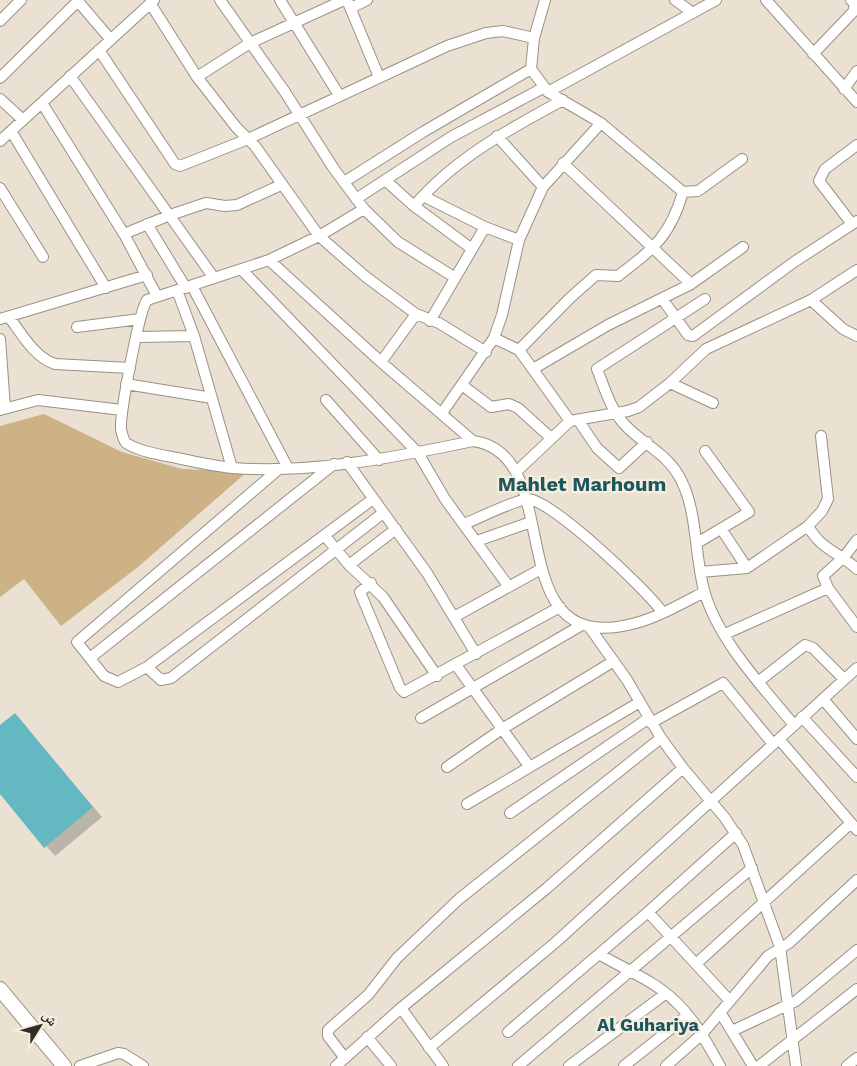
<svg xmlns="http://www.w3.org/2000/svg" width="857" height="1066" viewBox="0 0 857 1066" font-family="'Work Sans','Noto Naskh Arabic',sans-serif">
<rect width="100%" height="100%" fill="#eae1d2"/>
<path fill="#ccb285" d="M44,414L122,452L182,469L248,471L138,567L61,626L24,579L0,597V426Z"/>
<path fill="#0003" d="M15,715L102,817L55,856L0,793V727Z"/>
<path fill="#63b8c2" d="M15,713L93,807L44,848L0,794V725Z"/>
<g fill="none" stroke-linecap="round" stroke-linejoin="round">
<g stroke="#9a9183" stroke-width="12">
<path id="street" d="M77,0L111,40
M220,0L285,92L334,169L364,209L398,242L454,277
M280,0L339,95
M347,0L379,77
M545,0L534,38L531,69L548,92L601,123L683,192L698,191L742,159
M675,0L693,13
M766,0L857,102
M150,3L197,77L236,127L255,146L319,236L366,277L416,314L439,323L486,352
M351,8L367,0
M0,21L21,0
M99,50L175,164L180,166L248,139L447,46L486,33L503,31L534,38
M813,54L854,11V3L851,0
M70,76L214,278
M197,77L250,43L344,0
M0,78L79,0
M844,89L857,71
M548,92L716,0
M0,99L23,120
M42,103L124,234
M11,131L106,288
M497,136L543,187
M0,141L154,0
M563,163L691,284
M385,180L414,206L472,249
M344,182L423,132L531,69
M0,188L43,257
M423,196L485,227L519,240
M356,199L451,137L543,88
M414,206C454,159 509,129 563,100
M364,209L319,236L269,260L147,300C139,311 120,413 121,429C122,434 123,439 126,443C140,452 162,455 177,458C195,462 214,466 233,468C311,474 397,457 473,441C570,454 495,658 632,624C657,618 681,604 704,592
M147,224L186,288
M852,224L819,181L825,169L857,145
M269,260L381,362L473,441
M242,270L418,453L445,499L509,587
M192,286L288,468
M177,290L194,336L232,468
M157,296L124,234L170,215L206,203L225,206L237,205L281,185
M705,299L597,369C605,389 611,411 626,426C645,446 670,455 682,482C697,512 695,557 704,590C717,639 762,686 794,725
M663,300L688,335L693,336L794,262L857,221
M811,300L843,329L857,336
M9,317C22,334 34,357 55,364L130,368
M0,319L147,275
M430,321L485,227
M77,327L140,319
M137,337L194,336
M494,338L519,350L570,421
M0,339L5,408
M519,350L570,298L596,275L618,276C653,249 670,237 683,192
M381,362L416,314
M533,369L608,325L691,284L743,247
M670,383L713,403
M126,384L212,398
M462,385L491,407L509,404L518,408L551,438
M326,400L379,460
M0,410L38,400L122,410
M442,413L494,338L502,315L519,240L543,187L601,123
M578,420L597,448L619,468L647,442
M347,462L427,573L476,654
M279,469L77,642L104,676L118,682L147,667L373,499
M516,472L570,421L628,411L639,407L670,383L706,349L811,300L857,270
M464,524C477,519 517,499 528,499C553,501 647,590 663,613
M808,526C822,551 838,551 857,569
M722,530L747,568
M325,536L349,565L383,597L437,676
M477,541L531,522
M697,543L749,512L705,451
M349,565L396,529
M700,572L747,568L808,526L822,511L828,499L821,436
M371,583L360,592L400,688L404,692L560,607
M828,588L823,576L844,557L857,540
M454,617L541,569
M590,628L627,680L661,738L683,768L725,818L743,845L780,947L796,1066
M725,634L828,588L857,627
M90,658L334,464
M456,665L529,766
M147,667L161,680L171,678L383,513
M758,682L805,645L813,648L844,679
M823,699L857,739
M802,717L857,777
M421,718L582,625
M651,723L723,683L773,744
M779,739L857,830
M447,767L502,729L614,661
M467,804L640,702
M510,813L649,718
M648,912L729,1000
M599,954C624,969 655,981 676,1002C695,1020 707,1043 720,1066
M697,963L851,823
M401,1008L443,1066
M720,1012L753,1066
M732,1031L796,1001L857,950
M508,1032L648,912L736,833
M367,1037L391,1066
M429,1048L556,942L857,668
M344,1057L328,1036V1030L368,995L397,958L459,899L661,738
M80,1066L118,1053L124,1054L143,1066
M336,1066L401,1008L547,888L683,768
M518,1066L752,868
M569,1066L665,994
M624,1066L688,1015
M666,1066L702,1034L768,956L789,943L857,880
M759,1066L857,989
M847,1066L857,1058"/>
</g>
<g stroke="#9a9183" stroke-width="16">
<path id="secondary" d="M0,989L64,1066"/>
</g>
<use href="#street" stroke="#fff" stroke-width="10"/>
<use href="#secondary" stroke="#fff" stroke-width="14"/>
</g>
<g text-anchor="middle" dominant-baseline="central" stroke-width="4.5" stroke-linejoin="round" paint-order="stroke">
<g font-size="18" font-weight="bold" fill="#1c575d" stroke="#f8eedf">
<text x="648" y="1024">Al Guhariya</text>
</g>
<g font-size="20" font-weight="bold" fill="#1c575d" stroke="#f8eedf">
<text x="582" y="484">Mahlet Marhoum</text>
</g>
</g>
<g transform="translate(40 1026) rotate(53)" stroke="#f8eedf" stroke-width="4" paint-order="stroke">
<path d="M0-4L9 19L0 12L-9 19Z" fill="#302c27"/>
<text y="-8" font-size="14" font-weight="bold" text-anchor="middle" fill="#302c27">ش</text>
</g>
</svg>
